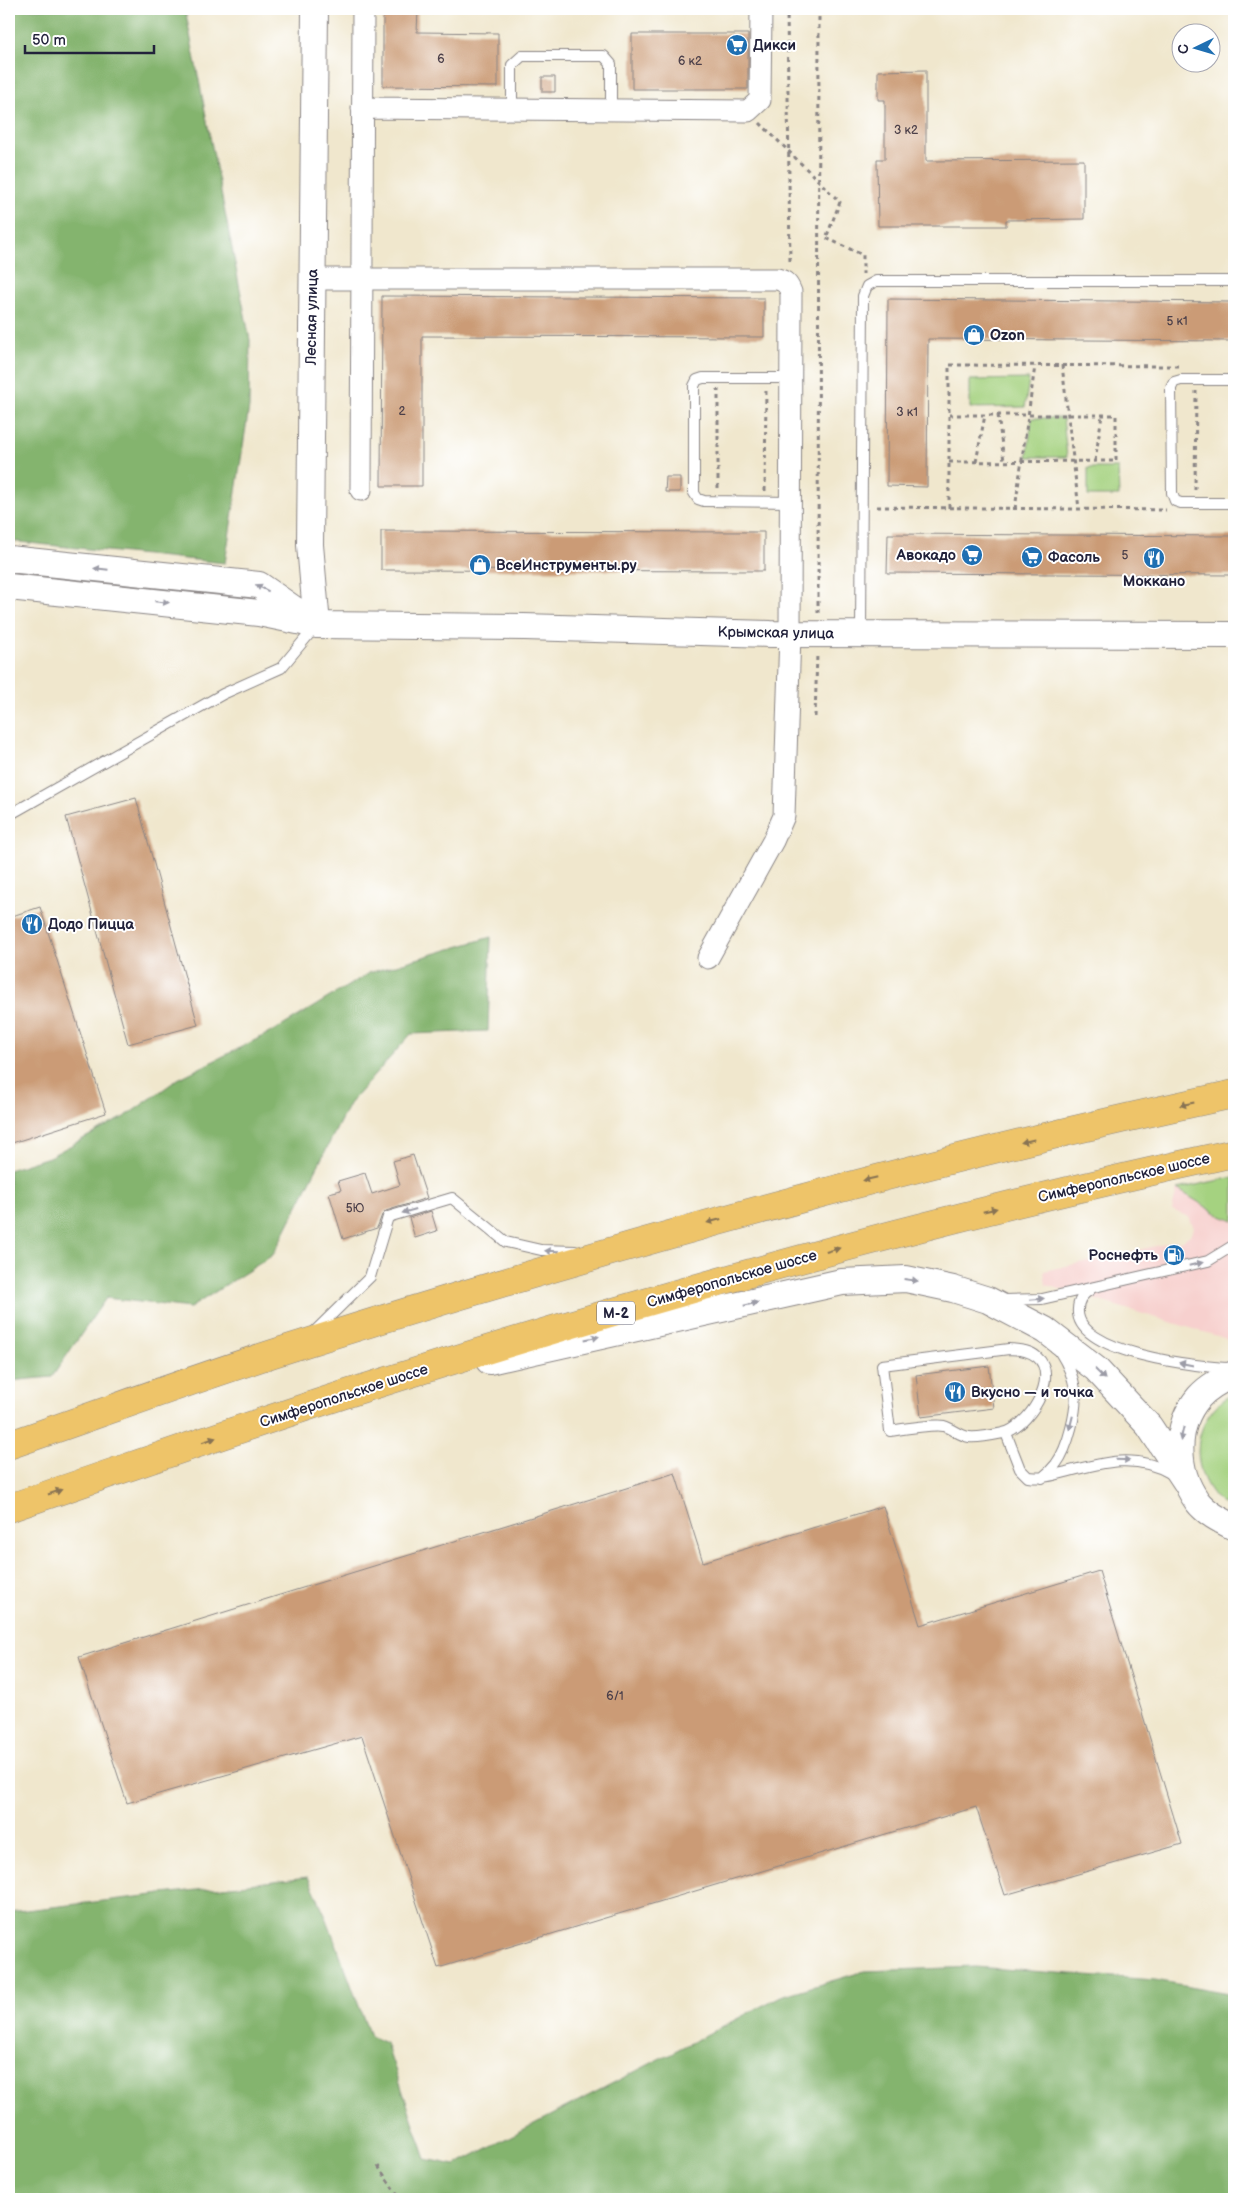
<svg xmlns="http://www.w3.org/2000/svg" width="1243" height="2208" viewBox="0 0 1243 2208" font-family="'Balsamiq Sans',sans-serif">
<rect width="100%" height="100%" fill="#fff"/>
<filter id="ink" filterUnits="userSpaceOnUse"><feTurbulence type="fractalNoise" baseFrequency=".02" numOctaves="2"/><feDisplacementMap in="SourceGraphic" scale="10" xChannelSelector="R" yChannelSelector="G"/><feConvolveMatrix kernelMatrix="1 2 1 2 8 2 1 2 1" color-interpolation-filters="sRGB"/></filter>
<filter id="wash" filterUnits="userSpaceOnUse"><feTurbulence type="fractalNoise" baseFrequency=".0096" numOctaves="4" result="noise"/><feDisplacementMap in="SourceGraphic" scale="20" xChannelSelector="R" yChannelSelector="G"/><feGaussianBlur stdDeviation="1.12" result="paint"/><feColorMatrix in="noise" values="0 0 0 0 0 0 0 0 0 0 0 0 0 0 0 0 0 1.4 0 .05"/><feComposite in="paint" operator="in"/></filter>
<g filter="url(#wash)">
<rect width="100%" height="100%" fill="#f0e7cd"/>
<path fill="#f7d0ce" d="M1234,1177V1341L1046,1285L1044,1271L1183,1240L1190,1235L1194,1228L1189,1217L1172,1210L1177,1189Z"/>
<path fill="#a5d280" stroke="#647a5e" d="M1029,379L1025,407L970,408V380Z
M1032,418H1063L1067,457H1027Z
M1088,468H1118L1119,496H1088Z
M1234,1177V1221L1221,1216L1177,1189Z
M1234,1394V1510C1229,1507 1222,1505 1218,1500C1192,1473 1191,1431 1218,1404C1222,1399 1229,1397 1234,1394Z"/>
<path fill="#84b46e" stroke="#536b54" d="M9,9H185L250,340L249,407L225,563L9,541Z
M491,937L488,1031L411,1034L349,1104L273,1255L190,1308L106,1298L52,1377L9,1381V1170L49,1157L126,1116L178,1079L279,1028L369,973Z
M308,1877L325,1914L370,2036L386,2043L426,2159L455,2165L781,1996L865,1971L975,1967L1155,1980L1234,1994V2199H9V1912Z"/>
<g id="blocks">
<path fill="#cb9b76" d="M383,9H418L417,32L498,33V87L383,86Z
M632,34H748V89H632Z
M926,70V161L1084,160V219L1006,220V226H878L877,159H885V100H878V71Z
M542,77H555V92H542Z
M382,296L764,298V337L422,336V486H381Z
M888,299L1234,302V341L928,339L927,487L887,486Z
M666,477H680V492H665Z
M381,531L764,532V571L381,570Z
M888,534L1234,536V575L887,573Z
M136,798L198,1025L128,1044L66,817Z
M40,907L106,1113L9,1144V917Z
M413,1155L427,1198L386,1211L382,1215L377,1228L343,1239L329,1193L341,1190L338,1181L365,1173L372,1194L400,1185L393,1161Z
M431,1211L437,1231L415,1238L409,1218Z
M989,1366L994,1408L921,1417L916,1375Z
M675,1473L703,1562L883,1506L920,1625L1099,1571L1182,1844L1005,1895L976,1807L438,1968L362,1736L127,1803L79,1657Z"/>
</g>
</g>
<g filter="url(#ink)">
<use href="#blocks" fill-opacity="0" stroke="#898484" stroke-width="1"/>
<g fill="none" stroke-linecap="round" stroke-linejoin="round">
<g stroke="#898484" stroke-width="12">
<path id="service" d="M512,109V65L522,56H604L611,64V110
M1234,380H1181L1174,382L1171,388L1172,493L1175,501L1181,503H1234
M790,502L704,501L698,499L694,493V386L697,380L703,378H791
M861,633L863,296L867,286L876,281H1234
M9,815L223,694L281,668L315,627
M1090,1290C1083,1294 1078,1301 1078,1309C1074,1354 1200,1367 1231,1368
M1004,1300L1042,1299L1208,1261L1234,1245
M314,1332L370,1277L388,1217L452,1198L506,1242L541,1250L575,1251
M1009,1349C1019,1350 1029,1350 1037,1357C1061,1377 1027,1429 1003,1433C993,1435 979,1438 969,1437C960,1436 952,1428 944,1426C933,1424 903,1429 890,1431L882,1365Z
M1006,1433L1020,1469L1028,1477C1042,1479 1053,1475 1066,1472C1103,1462 1137,1453 1172,1474
M1042,1478C1047,1474 1052,1469 1056,1464C1068,1448 1078,1409 1075,1389C1073,1376 1067,1363 1060,1352"/>
</g>
<g stroke="#898484" stroke-width="23">
<path id="minor" d="M362,108L748,111L760,100L761,9
M313,279H777C785,281 788,284 791,292L790,634L784,816L773,841L708,958
M361,490L363,9"/>
</g>
<g stroke="#898484" stroke-width="28">
<path id="tertiary" d="M315,9L310,545L317,625
M9,559L259,585L308,619
M9,587L259,613L317,625L524,627L771,634L1234,635
M489,1361L842,1282L906,1279L953,1289L988,1300L1045,1330L1096,1369L1149,1426L1186,1482
M1234,1374C1221,1380 1209,1386 1199,1397C1174,1426 1175,1470 1197,1501C1206,1513 1220,1520 1234,1527"/>
</g>
<g stroke="#898484" stroke-width="29">
<path id="motorway" d="M9,1445C108,1411 206,1374 306,1343C612,1247 921,1161 1234,1094
M9,1508C130,1467 251,1424 374,1385C657,1295 944,1216 1234,1153"/>
</g>
<path stroke="#898484" stroke-width="3" stroke-dasharray="4 4" stroke-linecap="butt" d="M787,9L790,264
M760,123L840,202L826,238L863,255V274
M1062,365L1079,509
M998,415L1004,461
M1095,461L1102,415
M949,462L1116,461V415H949
M976,462L985,415
M718,488V389
M1195,490L1196,391
M765,491L766,389
M877,507L1166,510
M949,508V365L1178,366
M1015,509L1035,366
M818,613L819,9
M815,717L817,654
M378,2166L400,2199"/>
<use href="#service" stroke="#fff" stroke-width="10"/>
<use href="#minor" stroke="#fff" stroke-width="21"/>
<use href="#tertiary" stroke="#fff" stroke-width="26"/>
<use href="#motorway" stroke="#eec469" stroke-width="28"/>
</g>
<defs><path id="oneway-solid" d="M-6-.8H1V-3.2L6.5 0L1 3.2V.8H-6Z" transform="scale(1.25)"/></defs>
<g fill="#9c9ca7">
<use href="#oneway-solid" transform="translate(101 569) rotate(-174)"/>
<use href="#oneway-solid" transform="translate(262 588) rotate(-153)"/>
<use href="#oneway-solid" transform="translate(162 602) rotate(6)"/>
<use href="#oneway-solid" transform="translate(409 1211) rotate(164)"/>
<use href="#oneway-solid" transform="translate(552 1251) rotate(-178)"/>
<use href="#oneway-solid" transform="translate(1196 1264) rotate(-13)"/>
<use href="#oneway-solid" transform="translate(911 1280) rotate(8)"/>
<use href="#oneway-solid" transform="translate(1037 1299) rotate(-5)"/>
<use href="#oneway-solid" transform="translate(751 1304) rotate(-13)"/>
<use href="#oneway-solid" transform="translate(592 1338) rotate(-12)"/>
<use href="#oneway-solid" transform="translate(1186 1364) rotate(-169)"/>
<use href="#oneway-solid" transform="translate(1100 1374) rotate(45)"/>
<use href="#oneway-solid" transform="translate(1071 1423) rotate(104)"/>
<use href="#oneway-solid" transform="translate(1182 1434) rotate(103)"/>
<use href="#oneway-solid" transform="translate(1123 1460) rotate(2)"/>
</g>
<g fill="#887352">
<use href="#oneway-solid" transform="translate(1187 1104) rotate(168)"/>
<use href="#oneway-solid" transform="translate(1028 1141) rotate(167)"/>
<use href="#oneway-solid" transform="translate(870 1179) rotate(167)"/>
<use href="#oneway-solid" transform="translate(990 1210) rotate(-14)"/>
<use href="#oneway-solid" transform="translate(714 1221) rotate(165)"/>
<use href="#oneway-solid" transform="translate(833 1250) rotate(-16)"/>
<use href="#oneway-solid" transform="translate(209 1440) rotate(-18)"/>
<use href="#oneway-solid" transform="translate(55 1492) rotate(-19)"/>
</g>
</g>
<defs>
<g id="supermarket-disc" transform="scale(1.125)"><circle r="9.5" fill="#1f6fb2" stroke="#fff"/><path d="M-6-5.5h2.5l.6 2H6L4.5 2H-2.5L-4.4-4H-6ZM-1.5 3.2a1.3 1.3 0 1 0 .1 0ZM3 3.2a1.3 1.3 0 1 0 .1 0Z" fill="#fff"/></g>
<g id="shop-disc" transform="scale(1.125)"><circle r="9.5" fill="#1f6fb2" stroke="#fff"/><path d="M-5-2.5h2.3a2.7 3.5 0 0 1 5.4 0H5L5.5 6h-11ZM-1.5-2.5h3a1.5 2.3 0 0 0-3 0Z" fill="#fff"/></g>
<g id="restaurant-disc" transform="scale(1.125)"><circle r="9.5" fill="#1f6fb2" stroke="#fff"/><path d="M-5-6h1v4h1v-4h1v4h1v-4h1v5L-1.5 .5V6h-2V.5L-5-1ZM5-6V6H3V1.5H1.5Q1.5-4 5-6Z" fill="#fff"/></g>
<g id="fuel-disc" transform="scale(1.125)"><circle r="9.5" fill="#1f6fb2" stroke="#fff"/><path d="M-5.5-6h7V0h2V4h1.3V-2.5L3-4.5l.8-.8L6-3V5H2.5V1h-1V6h-7ZM-4.2-4.7v3.2H.2V-4.7Z" fill="#fff"/></g>
</defs>
<g fill-rule="evenodd">
<use href="#supermarket-disc" x="737" y="45"/>
<use href="#shop-disc" x="974" y="335"/>
<use href="#supermarket-disc" x="972" y="555"/>
<use href="#supermarket-disc" x="1032" y="557"/>
<use href="#restaurant-disc" x="1154" y="558"/>
<use href="#shop-disc" x="480" y="565"/>
<use href="#restaurant-disc" x="32" y="924"/>
<use href="#fuel-disc" x="1174" y="1255"/>
<use href="#restaurant-disc" x="955" y="1392"/>
</g>
<g text-anchor="middle" dominant-baseline="central" stroke-width="4" stroke-linejoin="round" paint-order="stroke">
<g font-size="12" fill="#4c404a">
<text x="441" y="59">6</text>
<text x="690" y="61">6 к2</text>
<text x="906" y="130">3 к2</text>
<text x="1177" y="321">5 к1</text>
<text x="402" y="411">2</text>
<text x="907" y="412">3 к1</text>
<text x="1125" y="555">5</text>
<text x="355" y="1208">5Ю</text>
<text x="615" y="1696">6/1</text>
</g>
<rect fill="#fff" stroke="#646476" stroke-width="1" x="597" y="1301.5" width="38" height="23" rx="4"/>
<g font-size="14" font-weight="bold" fill="#22223b">
<text x="616" y="1313">М-2</text>
</g>
<g font-size="15" font-weight="bold" fill="#22223b" stroke="#fff" text-anchor="start">
<text x="753" y="45">Дикси</text>
<text x="990" y="335">Ozon</text>
<text x="956" y="555" text-anchor="end">Авокадо</text>
<text x="1048" y="557">Фасоль</text>
<text x="496" y="565">ВсеИнструменты.ру</text>
<text x="1154" y="581" text-anchor="middle">Моккано</text>
<text x="48" y="924">Додо Пицца</text>
<text x="1158" y="1255" text-anchor="end">Роснефть</text>
<text x="971" y="1392">Вкусно — и точка</text>
</g>
<g font-size="15" fill="#22223b" stroke="#fff">
<text transform="translate(312 317) rotate(-89)">Лесная улица</text>
<text transform="translate(776 633) rotate(1)">Крымская улица</text>
<text transform="translate(1124 1178) rotate(-13)">Симферопольское шоссе</text>
<text transform="translate(732 1279) rotate(-16)">Симферопольское шоссе</text>
<text transform="translate(344 1396) rotate(-18)">Симферопольское шоссе</text>
</g>
</g>
<rect width="1243" height="2208" fill="none" stroke="#fff" stroke-width="30"/>
<g transform="translate(1196 48) rotate(265)"><circle r="24" fill="#ffffff" stroke="#a7a7b1"/>
<path d="M0-4L9 19L0 12L-9 19Z" fill="#1f6fb2"/>
<text y="-8" font-size="14" font-weight="bold" text-anchor="middle" fill="#22223b">С</text>
</g>
<path d="M25 45v8h129v-8" fill="none" stroke="#22223b" stroke-width="2.5"/>
<text x="32" y="45" font-size="15" fill="#22223b" stroke="#ffffff" stroke-width="4" paint-order="stroke">50 m</text>
</svg>
